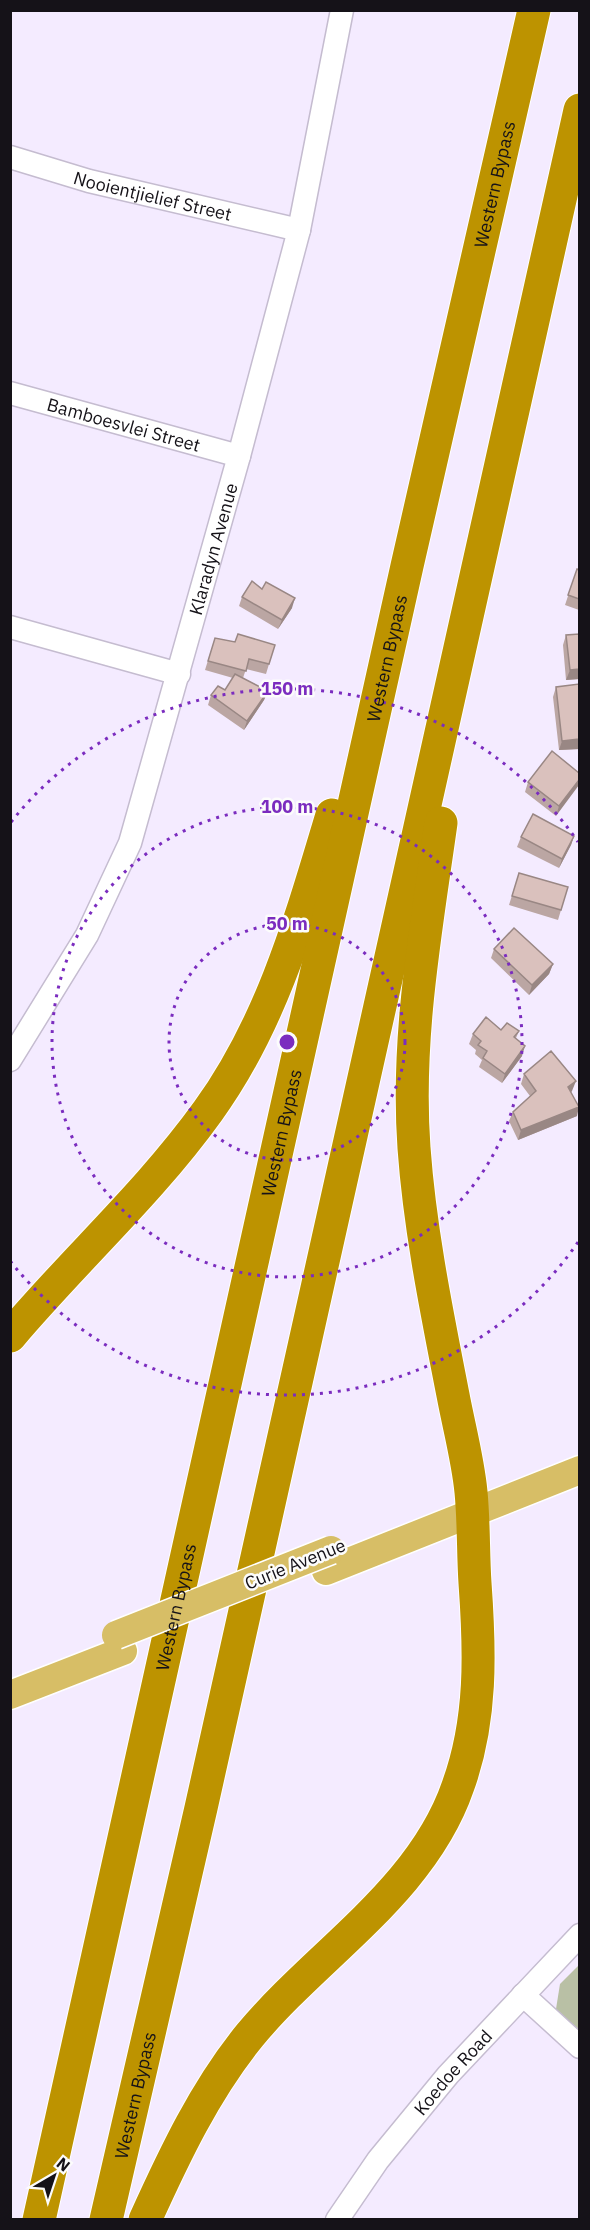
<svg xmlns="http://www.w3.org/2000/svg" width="590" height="2230" viewBox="0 0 590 2230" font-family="'IBM Plex Sans',sans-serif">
<rect width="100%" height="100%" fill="#f4ebff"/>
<path fill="#b9c0a5" d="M579,1965V2031L556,2009L560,1984Z"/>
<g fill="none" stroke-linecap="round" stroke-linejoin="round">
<g stroke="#c5bcd0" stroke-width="25">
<g id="minor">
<path id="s1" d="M10,157L89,181L299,230"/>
<path id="s2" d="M10,393L239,456"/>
<path d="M10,627L179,674"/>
<path id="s3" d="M10,1060L87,935L130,843L239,456L299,230L342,10"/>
<path d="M523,1995L580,2047"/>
<path id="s4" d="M337,2220L378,2160L448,2075L580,1935"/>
</g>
</g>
<g stroke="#fff" stroke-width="31">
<path id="major" d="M326,1571L580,1470
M10,1695L123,1651"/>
</g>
<g stroke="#fff" stroke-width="35">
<g id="highway">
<path d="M10,1336C75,1259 149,1193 208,1111C272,1023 301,918 332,815"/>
<path id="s5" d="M39,2220L407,566L534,10"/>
<path id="s6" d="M106,2220L201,1808L580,110"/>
<path d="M145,2220C174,2156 205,2090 250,2035C318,1953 422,1891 458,1786C482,1720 480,1652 475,1583C473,1553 474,1523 471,1492C468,1460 459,1427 453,1395C437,1313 420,1231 414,1148C406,1038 426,930 441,823"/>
</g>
</g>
<use href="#minor" stroke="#fff" stroke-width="22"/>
<use href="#major" stroke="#d7be66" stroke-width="28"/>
<use href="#highway" stroke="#bd9300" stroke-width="33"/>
<g stroke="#fff" stroke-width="31" stroke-linecap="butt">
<path id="major-bridge" d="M116,1635L331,1550"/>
</g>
<use href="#major-bridge" stroke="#d7be66" stroke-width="28"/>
</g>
<path fill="#bba6a3" d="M577,569L579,570V610L565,605Z
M242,597L292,608L278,629L239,606Z
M566,635L579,679L566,680L563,645Z
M215,638L235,642L269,664L266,674L246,669L243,678L268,691L264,700L244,730L208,705L211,695L225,690L233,678L205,670Z
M579,684V749L559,750L553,697L556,687Z
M579,773L556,816L525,792L528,782Z
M574,836L571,845L559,868L517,847L521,837Z
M519,873L561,910L558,920L509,905Z
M494,949L553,964L549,974L529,995L491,958Z
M501,1030L519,1031L516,1038L522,1056L502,1083L479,1067L482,1060L475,1054L476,1050L469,1044L473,1034Z
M524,1074L572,1091L571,1092L577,1116L518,1140L509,1121L513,1112L530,1096L521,1084Z"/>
<path fill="#998784" d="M295,598L292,608L278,629L282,620Z
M579,669V679L566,680L570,670Z
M268,691L264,700L244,730L247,721Z
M579,739V749L559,750L562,741Z
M579,780V785L556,816L559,806Z
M574,836L571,845L559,868L562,859Z
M553,964L549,974L529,995L532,985Z
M525,1046L522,1056L502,1083L505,1074Z
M576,1081L572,1091L565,1097L568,1087Z
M579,1107L577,1116L518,1140L521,1130Z"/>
<path fill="#dac1bd" stroke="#998784" stroke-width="1.5" d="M577,569L579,570V599L568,595Z
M252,581L262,589L266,582L295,598L282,620L242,597Z
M238,634L275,645L269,664L249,659L246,671L208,661L215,638L235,642Z
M579,634V669L570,670L566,635Z
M235,674L268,691L247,721L211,695L218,686L225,690Z
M579,684V739L562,741L556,687Z
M552,751L579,773V780L559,806L528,782Z
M533,814L574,836L562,859L521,837Z
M519,873L568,887L561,910L512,896Z
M514,928L553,964L532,985L494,949Z
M486,1017L501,1030L507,1023L519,1031L514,1037L525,1046L505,1074L483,1058L487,1051L478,1045L481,1041L473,1034Z
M551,1051L576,1081L568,1087L579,1107L521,1130L513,1112L536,1091L524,1074Z"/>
<g fill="none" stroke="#7b2cbf" stroke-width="3" stroke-dasharray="3 6">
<circle cx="287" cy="1042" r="118"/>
<circle cx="287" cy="1042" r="235"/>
<path d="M578 1242A353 353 0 0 1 11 1262M11 822A353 353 0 0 1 578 842"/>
</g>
<g text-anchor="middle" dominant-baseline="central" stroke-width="5" stroke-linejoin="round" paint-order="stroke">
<g font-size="18" fill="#151218" stroke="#fcfcfc">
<text stroke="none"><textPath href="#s5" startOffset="2086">Western Bypass</textPath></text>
<text stroke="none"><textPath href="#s1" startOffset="148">Nooientjielief Street</textPath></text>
<text stroke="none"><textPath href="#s2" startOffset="118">Bamboesvlei Street</textPath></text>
<text stroke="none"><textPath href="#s3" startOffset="554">Klaradyn Avenue</textPath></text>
<text stroke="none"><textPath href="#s5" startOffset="1600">Western Bypass</textPath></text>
<text stroke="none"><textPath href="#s5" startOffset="1114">Western Bypass</textPath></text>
<text transform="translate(295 1564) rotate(-22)">Curie Avenue</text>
<text stroke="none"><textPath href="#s5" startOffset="628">Western Bypass</textPath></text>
<text stroke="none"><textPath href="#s4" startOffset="188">Koedoe Road</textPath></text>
<text stroke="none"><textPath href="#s6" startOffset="128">Western Bypass</textPath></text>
</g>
</g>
<circle cx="287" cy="1042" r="9" fill="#7b2cbf" stroke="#fcfcfc" stroke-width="3"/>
<g font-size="18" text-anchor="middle" font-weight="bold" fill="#7b2cbf" stroke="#fcfcfc" stroke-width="5" stroke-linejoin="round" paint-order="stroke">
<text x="287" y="695">150 m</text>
<text x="287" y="813">100 m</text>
<text x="287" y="930">50 m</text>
</g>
<rect width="590" height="2230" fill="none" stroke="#151218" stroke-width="24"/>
<g transform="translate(54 2176) rotate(39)" stroke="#fcfcfc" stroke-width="4.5" paint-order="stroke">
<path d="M0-4.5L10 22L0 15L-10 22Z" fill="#151218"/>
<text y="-9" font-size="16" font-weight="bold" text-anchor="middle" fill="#151218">N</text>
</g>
</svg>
